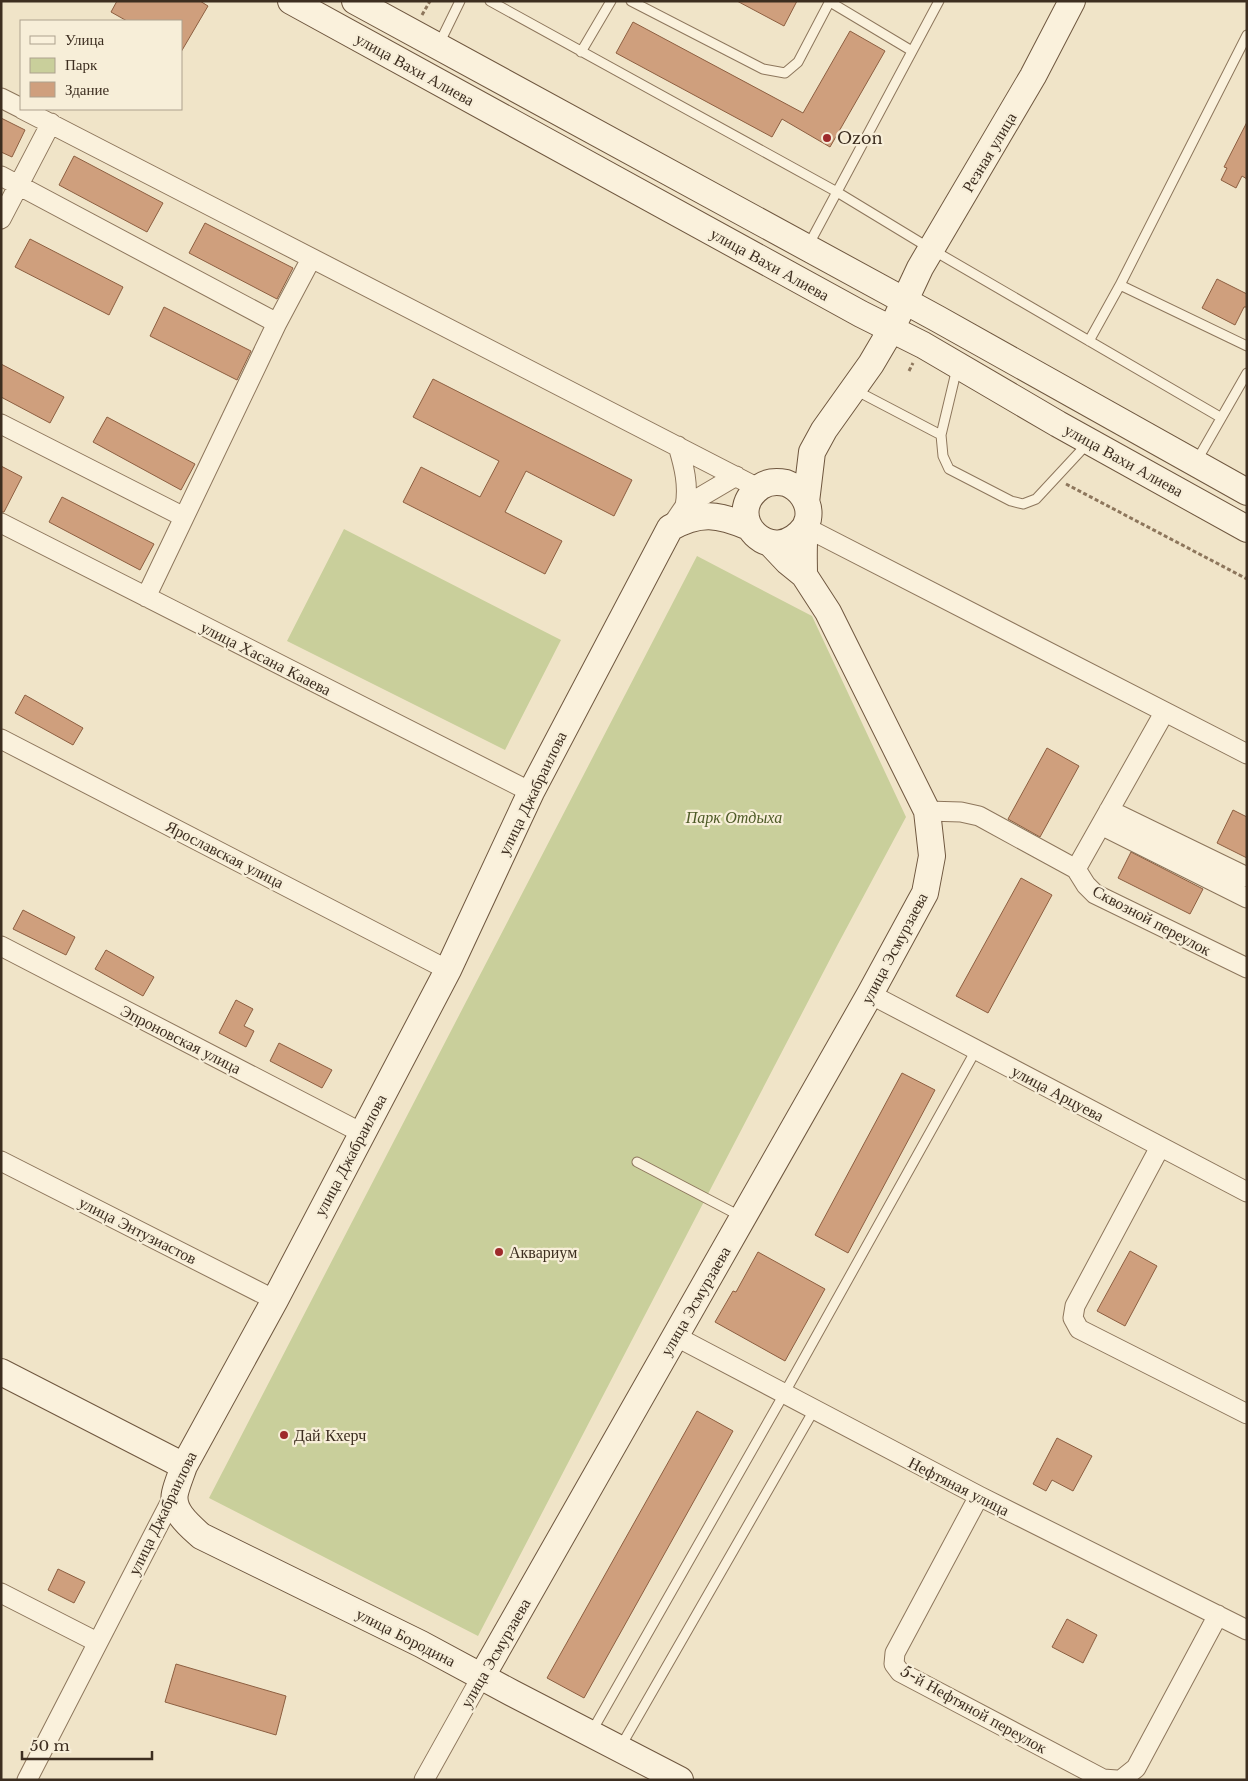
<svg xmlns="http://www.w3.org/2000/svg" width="1248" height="1781" viewBox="0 0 1248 1781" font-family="'Libre Baskerville',serif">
<rect width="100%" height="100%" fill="#f0e4c8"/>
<path fill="#c9cf9b" d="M344,529L561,640L505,750L287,641Z
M697,556L812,616L906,817L838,944L478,1636L209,1498Z"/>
<path fill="#cf9f7d" stroke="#8d5f41" d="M117,1H200L208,6L181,52V21H127L111,12Z
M737,1H797L784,26Z
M633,22L803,113L850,31L885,51L830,147L782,119L772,137L616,53Z
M1,118L25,130L12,157L1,152Z
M1247,122V179L1242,176L1236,188L1221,180L1227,168L1224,167Z
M74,156L163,203L147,232L59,185Z
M205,223L293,268L277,299L189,253Z
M30,239L123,287L109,315L15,267Z
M1217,279L1247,294V307H1244L1235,325L1202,308Z
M164,307L251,351L237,380L150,336Z
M1,364L64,397L50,423L1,397Z
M433,379L632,480L614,516L526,471L505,512L562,541L545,574L403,502L421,467L480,497L499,461L413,417Z
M107,417L195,464L181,490L93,442Z
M1,466L22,477L4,512H1Z
M62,497L154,544L140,570L49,522Z
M25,695L83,728L73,745L15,713Z
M1047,748L1079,766L1040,837L1008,819Z
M1233,810L1247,817V858L1217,843Z
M1131,852L1203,889L1190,914L1118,878Z
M1021,878L1052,895L988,1013L956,996Z
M23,910L75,937L66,955L13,929Z
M106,950L154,977L143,996L95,969Z
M236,1000L253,1009L244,1026L254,1031L246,1047L219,1033Z
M279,1043L332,1070L322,1088L270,1061Z
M902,1073L935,1090L848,1253L815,1235Z
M1130,1251L1157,1266L1125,1326L1097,1311Z
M758,1252L825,1289L785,1361L715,1322L733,1291L736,1292Z
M697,1411L733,1431L584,1698L547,1678Z
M1057,1438L1092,1456L1073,1491L1052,1480L1046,1491L1033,1484Z
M58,1569L85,1582L74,1603L48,1590Z
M1067,1619L1097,1635L1083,1663L1052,1647Z
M176,1664L286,1696L276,1735L165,1702Z"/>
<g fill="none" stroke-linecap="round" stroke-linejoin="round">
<g stroke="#8d765c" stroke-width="11">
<path id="lane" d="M490,1L837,192L931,249L1220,417
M631,1L763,69L785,73L798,62L830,1
M830,2L912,51
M1247,35L1120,285L1247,346
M439,44L460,1
M581,52L611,1
M808,246L939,1
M1089,341L1120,285
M957,368L941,435L943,456L949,469L1011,501L1023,504L1036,499L1088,443
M855,390L941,435
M1196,462L1247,373
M637,1162L740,1216
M592,1731L784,1394L976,1050
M621,1746L814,1410"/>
</g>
<g stroke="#8d765c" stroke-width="21">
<path id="street" d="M1,98L21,108
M22,109L758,488
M1,176L277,323
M1,219L51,123
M1,424L184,517
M678,446C684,466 689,486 685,506
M1,523L531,792
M805,527L1247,754
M670,528L685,506L736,476
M146,597L277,323L311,259
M1,739L448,970
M1109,810L1247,877
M927,811L961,812L979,816L1076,869L1086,885L1095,894L1247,968
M1101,825L1247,898
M1076,869L1164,713
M1,946L362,1133
M870,994L1247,1192
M1160,1147L1075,1306L1073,1318L1079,1329L1247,1414
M1,1161L275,1300
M675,1336L979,1496L1247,1630
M979,1496L895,1653L894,1664L900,1672L1103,1779L1117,1780
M1,1593L97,1642
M27,1780L174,1495
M424,1780L482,1676
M1121,1780L1136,1768L1218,1615"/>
</g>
<g stroke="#6f573f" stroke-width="28">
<path id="secondary" d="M291,1L861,314L923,345L1058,424L1247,529
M355,1L938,319L1247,492
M806,502L812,452L824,430L871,364L891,330L920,268L1033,76L1072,1
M804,575C804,560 803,545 805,530C805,526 807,522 808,519C811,503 800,488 786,483C777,481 767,482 760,487C720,516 772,571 805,527
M1,1372L184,1466
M482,1676L870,994L925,893L932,856L927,811L828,612L804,575L788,562L771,544
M680,1780L512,1693L421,1644L201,1536C190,1526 171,1511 175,1493C177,1484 181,1475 184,1466L275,1300L448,970L531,792L670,528C700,511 718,514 749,527"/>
</g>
<path stroke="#8d765c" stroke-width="3" stroke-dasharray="4 2.5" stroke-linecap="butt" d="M422,15L430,1
M909,371L913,363
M1066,484L1247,579"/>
<use href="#lane" stroke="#faf1dc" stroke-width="9"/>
<use href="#street" stroke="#faf1dc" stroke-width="19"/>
<use href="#secondary" stroke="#faf1dc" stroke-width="26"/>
</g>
<g fill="#9e2a2b" stroke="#f7eed8" stroke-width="2">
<circle cx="827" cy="138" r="5"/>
<circle cx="499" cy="1252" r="5"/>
<circle cx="284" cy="1435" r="5"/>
</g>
<g text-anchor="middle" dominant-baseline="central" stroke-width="4.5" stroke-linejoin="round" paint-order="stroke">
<g font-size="16" fill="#3d2e20" stroke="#f7eed8">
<text transform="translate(415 69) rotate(29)">улица Вахи Алиева</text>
<text transform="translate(989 152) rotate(-59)">Резная улица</text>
<text transform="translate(770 264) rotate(29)">улица Вахи Алиева</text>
<text transform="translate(1124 460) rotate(29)">улица Вахи Алиева</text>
<text transform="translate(266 658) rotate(27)">улица Хасана Кааева</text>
<text transform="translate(532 793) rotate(-64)">улица Джабраилова</text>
<text transform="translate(225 854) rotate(27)">Ярославская улица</text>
<text transform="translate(1152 920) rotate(28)">Сквозной переулок</text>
<text transform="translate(894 948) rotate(-62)">улица Эсмурзаева</text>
<text transform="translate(181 1039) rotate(27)">Эпроновская улица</text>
<text transform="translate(1058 1093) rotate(28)">улица Арцуева</text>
<text transform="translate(350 1155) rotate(-62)">улица Джабраилова</text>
<text transform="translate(138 1230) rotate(27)">улица Энтузиастов</text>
<text transform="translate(695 1301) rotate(-60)">улица Эсмурзаева</text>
<text transform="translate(959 1486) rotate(27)">Нефтяная улица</text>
<text transform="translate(162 1513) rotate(-64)">улица Джабраилова</text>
<text transform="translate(406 1637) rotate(27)">улица Бородина</text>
<text transform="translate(495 1653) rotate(-60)">улица Эсмурзаева</text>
<text transform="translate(974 1709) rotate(29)">5-й Нефтяной переулок</text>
</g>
<g font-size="16" fill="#3d2e20" stroke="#f7eed8" text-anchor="start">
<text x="837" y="138">Ozon</text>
<text x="509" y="1252">Аквариум</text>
<text x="294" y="1435">Дай Кхерч</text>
</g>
<g font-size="16" font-style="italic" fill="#4d5a26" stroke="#f7eed8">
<text x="734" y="817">Парк Отдыха</text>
</g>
</g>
<rect width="1248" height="1781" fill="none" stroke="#3d2e20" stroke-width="5"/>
<rect x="20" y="20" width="162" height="90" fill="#f7eed8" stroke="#ada18e"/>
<rect x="30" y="36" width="25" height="8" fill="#faf1dc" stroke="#ada18e"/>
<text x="65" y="45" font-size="15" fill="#3d2e20">Улица</text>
<rect x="30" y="58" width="25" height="15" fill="#c9cf9b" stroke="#ada18e"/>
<text x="65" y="70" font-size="15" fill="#3d2e20">Парк</text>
<rect x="30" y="82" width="25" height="15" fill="#cf9f7d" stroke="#ada18e"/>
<text x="65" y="95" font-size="15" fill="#3d2e20">Здание</text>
<path d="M22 1751v8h130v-8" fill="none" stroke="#3d2e20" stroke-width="2.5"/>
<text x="30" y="1751" font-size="15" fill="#3d2e20" stroke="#f7eed8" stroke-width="4" paint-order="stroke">50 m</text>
</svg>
